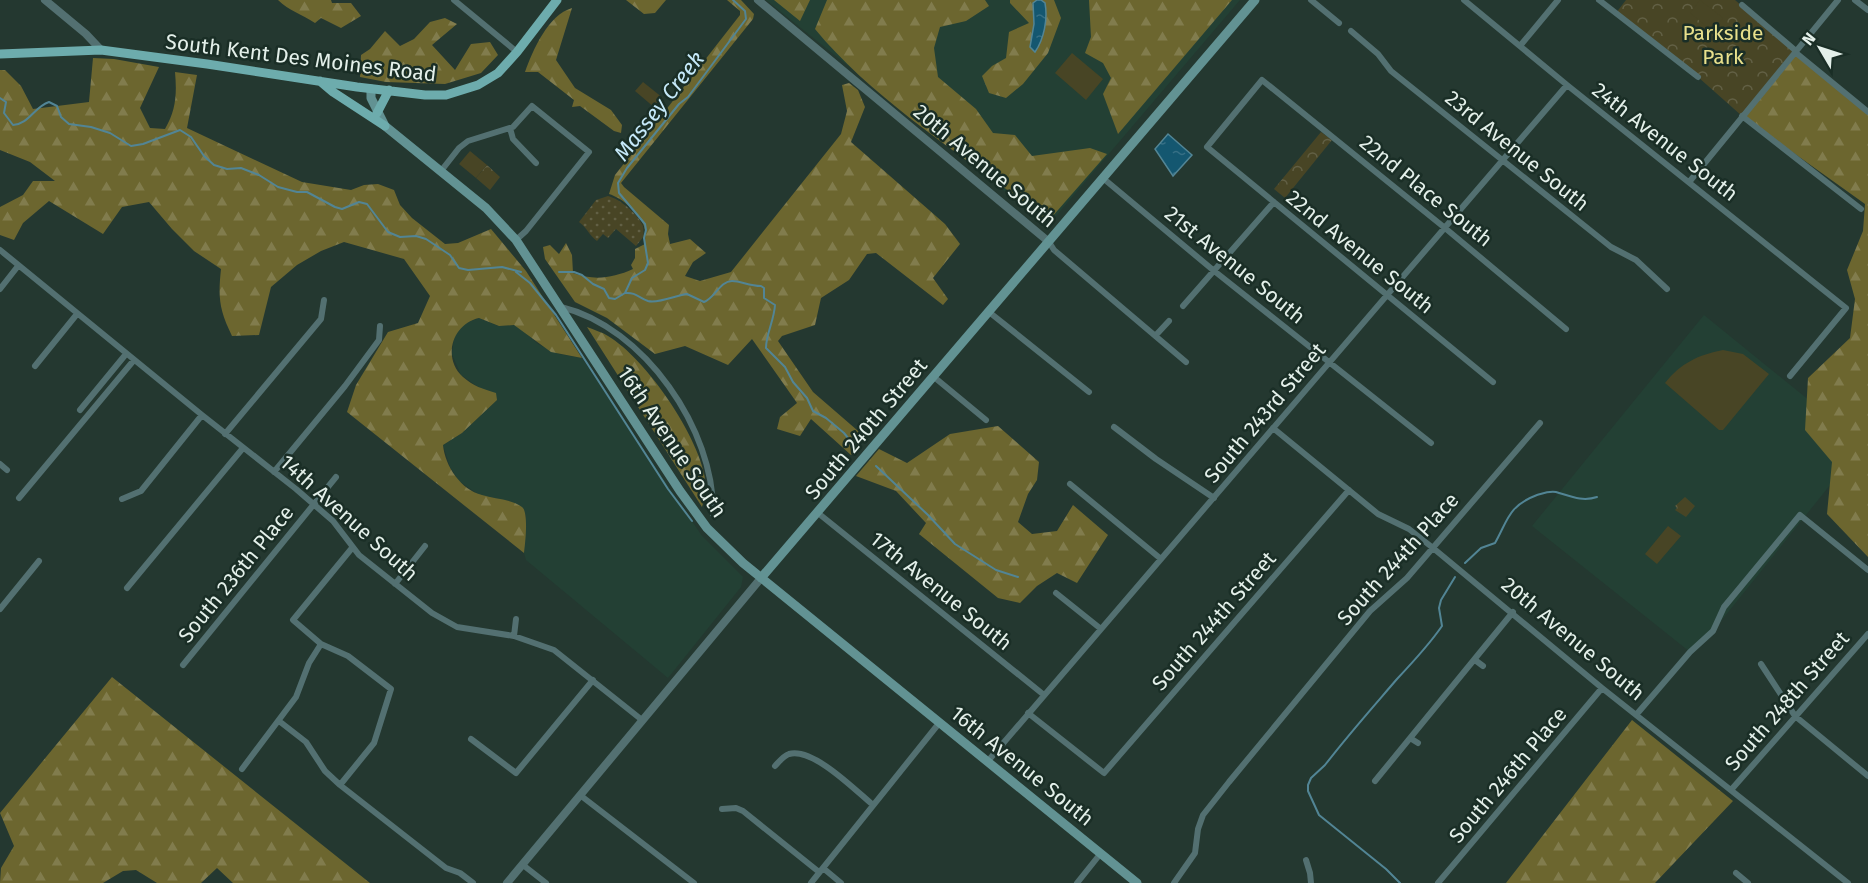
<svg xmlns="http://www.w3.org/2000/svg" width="1868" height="883" viewBox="0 0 1868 883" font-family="'Fira Sans',sans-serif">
<defs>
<pattern id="grass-dots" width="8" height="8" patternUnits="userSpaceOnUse" patternTransform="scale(1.5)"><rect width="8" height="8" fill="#484525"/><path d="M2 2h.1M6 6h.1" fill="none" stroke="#626045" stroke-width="1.8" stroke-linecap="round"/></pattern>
<pattern id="forest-firs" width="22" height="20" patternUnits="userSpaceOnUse" patternTransform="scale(1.5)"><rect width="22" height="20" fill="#6c662f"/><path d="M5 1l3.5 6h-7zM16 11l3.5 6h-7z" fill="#817c4d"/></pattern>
<pattern id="park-crowns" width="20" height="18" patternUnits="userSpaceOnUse" patternTransform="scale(1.5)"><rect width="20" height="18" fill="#484525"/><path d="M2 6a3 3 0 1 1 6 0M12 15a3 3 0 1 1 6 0" fill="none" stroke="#626045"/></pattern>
<pattern id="water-ripples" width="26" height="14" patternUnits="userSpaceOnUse" patternTransform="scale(1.5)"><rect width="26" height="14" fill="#145770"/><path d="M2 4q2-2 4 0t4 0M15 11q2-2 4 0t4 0" fill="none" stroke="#366f85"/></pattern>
</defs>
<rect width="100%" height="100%" fill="#243830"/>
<path fill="#234034" d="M766,0H1240L1050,223L1043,222Z
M1704,315L1863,444L1713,631L1690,652L1532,526Z
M479,318L498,326L514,325L520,328L538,344L559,354L582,358L702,536L743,577L741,587L668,678L526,560L524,553L526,515L509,501L479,495L459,481L450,467L443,445L462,433L497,400L461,375L452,354L454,338L458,330L463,324Z"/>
<path fill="url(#grass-dots)" d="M608,196C620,199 638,214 643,226C644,229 643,233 644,236L636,246L616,229L608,238L603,234L597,241C589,235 588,229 579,222L596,200Z"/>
<path fill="url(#forest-firs)" d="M278,0H331L332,3H351L361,16L341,28L321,18L315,23C302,14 289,11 278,0Z
M626,0H666L655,13L644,14Z
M727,0H741L754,14L753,19L621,183L624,187L669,225L668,234L670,244L690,239L706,253L693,262L685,276L700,281L731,272L841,134L847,111L842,85L849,83L858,90L865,107L851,142L945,224L960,244L933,278L948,299L943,305L876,253L867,254L849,280L821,298L815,325L782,336L778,341L813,392L865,437L851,455L811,419L800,436L777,429L780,417L797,403L752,339L728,365L685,346L655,354L607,318L575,302L545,259L543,247L550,245L559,254L566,243L572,255L573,273C594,281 613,278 633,269L631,265L635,258V249L645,244C645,238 646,229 643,224C637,211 622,198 609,194L615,175L740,15V11Z
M774,0H810L800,21Z
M827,0H985L989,6L966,21L940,27L934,48L938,77L976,109L993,133L1015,135L1032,156L1090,148L1107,154L1051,218L1040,217L1024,202C955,151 869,95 815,29Z
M1010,0H1054L1061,18L1048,53L1023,84L1006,98L989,93L982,76L992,66L1006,58L1009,32L1029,23L1010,3Z
M1089,0H1232L1118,134L1103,94L1111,78L1103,63L1085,53L1091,37Z
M572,8L556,60L575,88L611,110L622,125L621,133L614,131L580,106L572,107L574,100L538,72H525C533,50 548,15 572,8Z
M445,18L457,24L432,45L455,70L471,44L490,42L498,55L481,73L445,84L386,82L360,77L361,55L370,49L385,31L400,46L414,39L430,22Z
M1795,52L1868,110V557L1827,514L1832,462L1805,430L1808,378L1850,338L1855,299L1847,270L1863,231L1865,204L1742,116Z
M93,58L114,59L159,67L140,108L150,128L165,129C176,110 177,94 175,72L197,75L187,128L302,182L351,190L364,185L378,184L394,190L400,205L412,218L445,244L458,243L491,229L526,271L582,358L551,352L514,325L499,326L479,318C452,324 442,358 463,377C473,386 483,389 496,393L497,400L462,433L443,445C445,466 461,490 482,495C495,499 511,499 522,507C529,512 525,545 524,553L347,412L356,385L388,332L418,323L430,296L404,259L344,242L321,251L297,265L271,287L259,335L232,336C219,309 218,298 221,269L194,251L172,229L149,202L122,207L103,234L49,201L23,223L14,240L0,235V207L23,195L33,181H55L30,162L0,150V70H5L21,86L33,109L89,102Z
M587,327C594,330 602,332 608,336C646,358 710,449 706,494C706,498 703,503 702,507Z
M998,426L1039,462L1037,480L1028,494L1018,522L1032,534L1057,531L1073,505L1108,535L1077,583L1057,573L1037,586L1020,603L998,598L919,534L926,523L896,491L856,476L879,449L907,463L950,434Z
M112,677L370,883H233L217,868L201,883H157L136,870L123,871L103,883H0L1,868L14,846L0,813Z
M1632,720L1733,801L1655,883H1506Z"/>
<path fill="url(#park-crowns)" d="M1626,0H1735L1795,52L1742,116L1698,77L1616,13Z
M1321,132L1332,140L1285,198L1274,189Z
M487,165L500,177L490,190L476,178Z
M1685,497L1695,506L1686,517L1675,510L1677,508L1675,506Z"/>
<path fill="#484525" d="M1700,0L1723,18L1712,31L1690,13Z
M1072,53L1103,79L1086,100L1055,73Z
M643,82L663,98L655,108L635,91Z
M470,151L487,165L476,178L459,164Z
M1723,350L1743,354L1769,374L1723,430H1719L1665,383C1681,363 1698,355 1723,350Z
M1668,526L1681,536L1657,564L1645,554Z"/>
<path fill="url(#water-ripples)" stroke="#528595" stroke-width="1.5" d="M1037,0H1041L1045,3C1048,19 1044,39 1035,52L1030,47L1034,24L1033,3Z
M1168,134L1192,155L1173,176L1155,149Z"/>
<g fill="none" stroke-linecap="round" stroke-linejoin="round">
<path stroke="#528595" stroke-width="2" d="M0,98L6,102L4,113L13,125C29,124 34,107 49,102L57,106L61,117L69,124L91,127L110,133L131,146L143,144L180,130L191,137L204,156L214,165L227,169L241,168L259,175L278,187L297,192H307L335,207L342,209L359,202L367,204L388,232L400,237L416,236L426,239L450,255L459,268L468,270L502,267L521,272
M516,272L530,283L556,315L668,489L692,521
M559,272H574L582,275L593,284L604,289L609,298L615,299L625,293L632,278L645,270L648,263L644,238L646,230L645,224L619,193L618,183L627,168L679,104L688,97L746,19L745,11L733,0
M625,293C636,292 639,298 648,301C658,304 677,295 687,294L704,302C715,298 720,281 732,281C741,281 749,286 761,286L764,288V298L775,305C774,321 766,334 766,348L785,367L793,382L807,398L813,411L826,418L844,433L857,449
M876,466L928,515L955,544L996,570L1018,577
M1465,563L1481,548L1495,543C1508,520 1508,506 1537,495C1544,493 1548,491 1556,492C1570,496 1582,502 1597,497
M1400,883L1386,869L1319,815L1308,791V785L1311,778L1325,765C1348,735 1373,707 1397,679C1413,662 1429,645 1442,626L1439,608L1441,600L1455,577"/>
<path stroke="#537071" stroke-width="6" d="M454,0L517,52
M1311,0L1339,23
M1464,0L1567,85L1846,308L1790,376
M1599,0L1698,77
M1855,0L1868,10
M1742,5L1796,51
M1351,31L1378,54L1391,71L1611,247L1636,260L1667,289
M1520,46L1558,0
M1795,52L1868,112
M1742,116L1861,209
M510,128L513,139L536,163
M441,171L459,148L468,141L513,127L532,106L589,152L526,231L516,240
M1104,179L1213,270L1431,443
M1690,181L1838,0
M1049,242L1054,250L1186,362
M0,250L202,415L296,489L333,521L359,555L432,613L457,627L514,636L554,650L642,720
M0,289L18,266
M1183,306L1274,202
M561,307C644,327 715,430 713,514
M989,312L1089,392
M1156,335L1169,321
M35,366L77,314
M934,377L986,420
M1493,382L1207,147L1262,80L1445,228L1566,329
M80,410L126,354
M1114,427L1156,459L1214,498
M1273,428L1378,514L1409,529L1433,548L1602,688L1848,883
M225,434L321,319L324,300
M0,464L7,470
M274,472L345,386L379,340L380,326
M1070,484L1161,559
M19,498L134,360
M122,499L141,491L202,415
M818,513L1044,695
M395,584L425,546
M127,588L243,448
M1056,593L1101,629
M0,609L39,561
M514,636L516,619
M1475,660L1483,666
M1761,664L1795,716L1868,776
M183,665L336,477
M1028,713L1104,773L1349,490
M1636,715L1690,652L1713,631L1724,607L1800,515L1868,570
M279,721L306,742L325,771L340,785L446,868L460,873L473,883
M1410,738L1418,743
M471,739L516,773L593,680
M988,761L1567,85
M775,766C779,762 783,756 789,754C813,747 856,791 873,805
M242,769L296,697L309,663L321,644
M1375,781L1513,612
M340,785L374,743L391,689L348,656L321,644L293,620L352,548
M1731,790L1868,634
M580,795L694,883
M722,809L736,808L743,811L819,872
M1306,860L1310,873L1311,883
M523,865L546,883
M823,868L841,883
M1736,873L1748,883
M811,883L940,722
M1077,883L1101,853
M1174,883L1195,853L1198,829L1203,815L1229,782L1370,611L1407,578L1540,423
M1438,883L1602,688"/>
<path stroke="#537071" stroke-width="8" d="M45,0L86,34L101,50
M758,0L1049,242
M507,883L761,578"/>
<path stroke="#629293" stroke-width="9" d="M371,89V98L385,126L486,208L516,240L680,491L707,528L743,563L1137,883
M761,578L1255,0"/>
<path stroke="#6dacad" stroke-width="9" d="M0,54L101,50L207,64L357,87L425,95H446L478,85L498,73L517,52L557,0
M320,81L333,92L385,126
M377,113L389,90"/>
</g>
<g text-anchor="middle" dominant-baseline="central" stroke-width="5" stroke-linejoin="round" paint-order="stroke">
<g font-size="21" fill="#e8e08c" stroke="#1a2e26">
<text x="1723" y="33">Parkside<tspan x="1723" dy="24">Park</tspan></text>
</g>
<g font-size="21" fill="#e4f0ea" stroke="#1a2e26">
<text transform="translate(301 58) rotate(7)">South Kent Des Moines Road</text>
<text transform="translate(1665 142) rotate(38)">24th Avenue South</text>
<text transform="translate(1517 151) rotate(39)">23rd Avenue South</text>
<text transform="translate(985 166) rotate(40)">20th Avenue South</text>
<text transform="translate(1426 191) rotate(39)">22nd Place South</text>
<text transform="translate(1360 252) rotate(39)">22nd Avenue South</text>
<text transform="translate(1235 265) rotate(39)">21st Avenue South</text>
<text transform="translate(1265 413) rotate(-50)">South 243rd Street</text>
<text transform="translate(866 429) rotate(-50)">South 240th Street</text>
<text transform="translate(672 442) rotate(56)">16th Avenue South</text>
<text transform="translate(349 518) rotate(42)">14th Avenue South</text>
<text transform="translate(1398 559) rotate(-48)">South 244th Place</text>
<text transform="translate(236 574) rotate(-51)">South 236th Place</text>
<text transform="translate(941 591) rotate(39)">17th Avenue South</text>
<text transform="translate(1214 621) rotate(-49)">South 244th Street</text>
<text transform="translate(1573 639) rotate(40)">20th Avenue South</text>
<text transform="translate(1787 701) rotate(-49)">South 248th Street</text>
<text transform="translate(1022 766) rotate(39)">16th Avenue South</text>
<text transform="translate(1508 775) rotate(-50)">South 246th Place</text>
</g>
<g font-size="22" font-style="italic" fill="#c6e9f9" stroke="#1a2e26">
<text transform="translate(659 106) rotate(-52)">Massey Creek</text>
</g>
</g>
<g transform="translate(1820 48) rotate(309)" stroke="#1a2e26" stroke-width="4.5" paint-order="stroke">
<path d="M0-4.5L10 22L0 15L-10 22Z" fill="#e4f0ea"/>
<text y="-9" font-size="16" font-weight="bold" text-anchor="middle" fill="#e4f0ea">N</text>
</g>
</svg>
